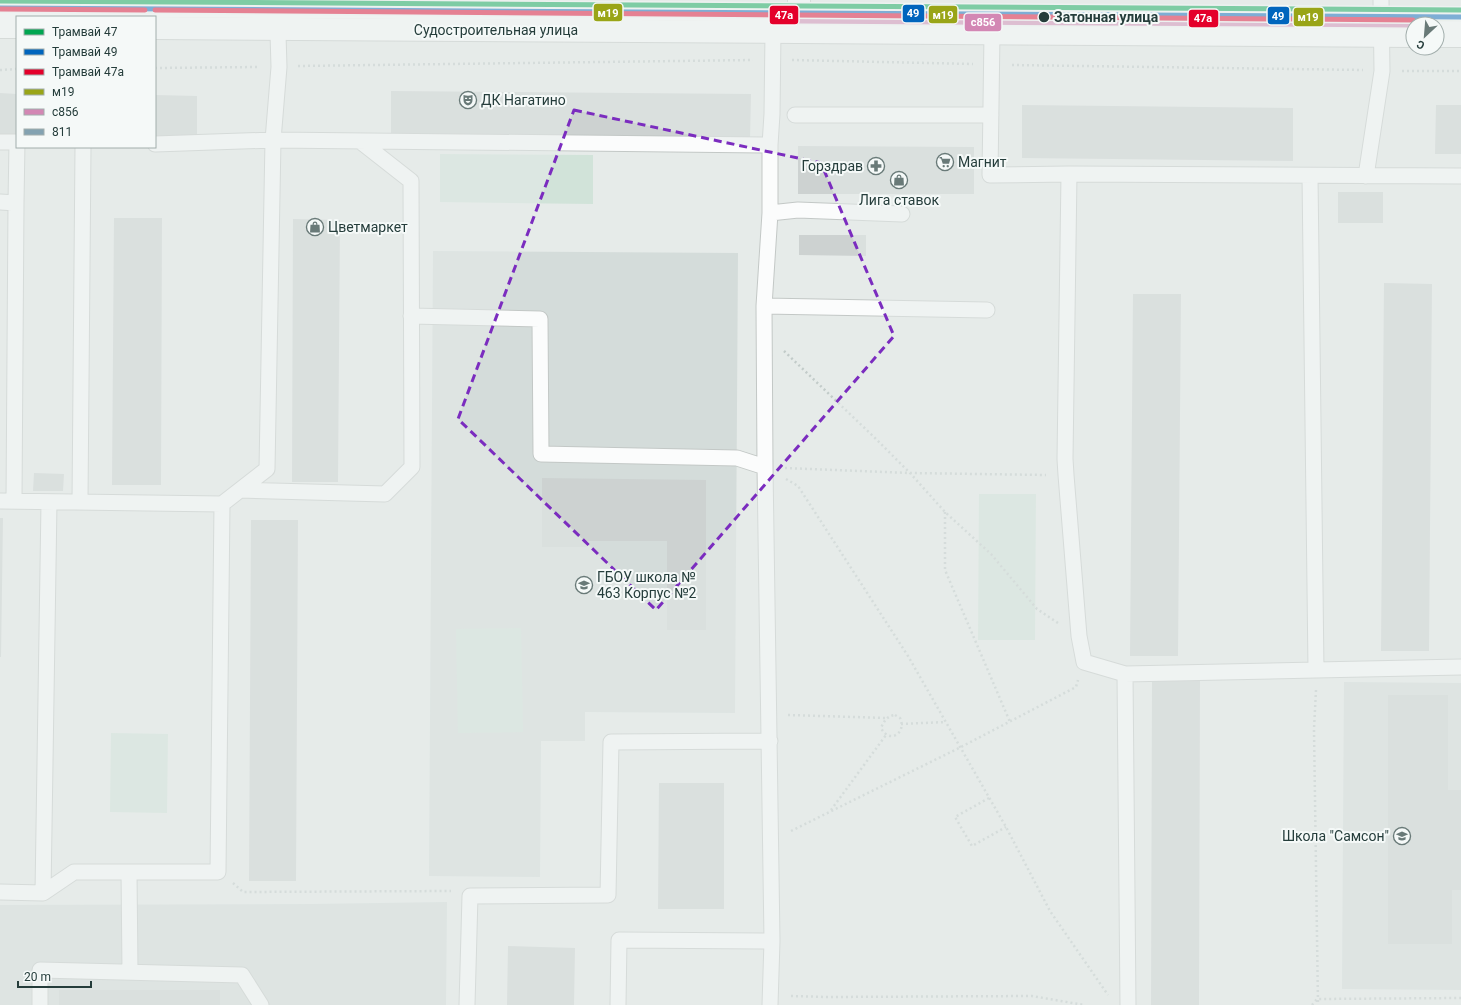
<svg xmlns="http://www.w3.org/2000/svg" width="1461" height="1005" viewBox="0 0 1461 1005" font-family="Roboto,sans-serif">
<rect width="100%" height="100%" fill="#e6ebe9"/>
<path fill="#d4dcda" d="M433,251L738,253L735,713L585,712V741H541L540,877L429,876Z
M1344,682L1461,683V990L1342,989Z
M447,902L446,1005H0V905L313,904Z"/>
<path fill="#d1e3d9" d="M440,154L593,155V204L440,202Z
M979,494H1036L1035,640H978Z
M521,628L523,732L458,733L456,629Z
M111,733L168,734L167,813L110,812Z"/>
<path fill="#cdd2d1" d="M391,91L751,94L750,139L391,136Z
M0,93L17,94V137H0Z
M155,95L197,96V139H155Z
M1022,105L1293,108V161L1022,158Z
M1436,105H1461V154H1435Z
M798,146L974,147V194H798Z
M1338,192H1383V223H1338Z
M114,218H162L161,485H112Z
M293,219L340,220L338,482H292Z
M799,235H866V256L799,255Z
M1384,283L1432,284L1429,651H1381Z
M1133,294H1181L1178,656H1130Z
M34,473L64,474L63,491H33Z
M542,478L706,480V630H667V541H587V547H542Z
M0,518H3L1,657H0Z
M251,520H298L296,881H249Z
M1152,681H1200L1199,1005H1151Z
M1388,695H1448V790H1461V890H1452V944H1388Z
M659,783H724V909H658Z
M508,946L575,948L574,1005H507Z
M59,990H220V1005H59Z"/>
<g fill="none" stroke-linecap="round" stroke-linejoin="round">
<g stroke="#c3c8c6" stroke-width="17">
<path id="service" d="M0,9L1461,18
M992,33L990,175L1069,174L1065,459L1066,475L1079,636L1084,662L1125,674L1128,1005
M795,115H991
M0,142H17
M155,144L273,140L770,145
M1069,174L1461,176
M1310,176L1316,670L1461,667
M1366,176L1382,71L1381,0
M0,202L16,203L14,501
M16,203L17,142
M770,213L798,210L902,214
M764,306L987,310
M411,316L540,319L541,454L737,458L765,467
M240,490L385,494L412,467L411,181L360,141
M0,501L222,504
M80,502L83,147
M1125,674L1316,670
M129,872L130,971
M0,892L43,893L74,872H218L222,504L267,469L273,140L279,67L277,0
M43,893L49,502
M40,1005V970L242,975L261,1005
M467,1005L470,896L608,895L611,742L770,741
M618,1005L619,940L772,941
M770,1005L772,941L765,467L764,306L770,213V145L772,114L773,32"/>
</g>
<g stroke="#c3c8c6" stroke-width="24">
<path id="tertiary" d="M799,0L800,32
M0,27H17
M155,28L1413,36
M1437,36H1461"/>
</g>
<path stroke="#c2cbc9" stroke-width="2.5" stroke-dasharray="2 3" stroke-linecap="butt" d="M792,60L973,64
M1012,65L1363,70
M298,66L753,60
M155,68L259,67
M0,70L17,69
M1402,71H1461
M784,351L875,438L910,473L945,512L991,554L1037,609L1058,623
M785,468L910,473L1046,475
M786,479L798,486L908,656L1006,827L1050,911L1108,995
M945,512V570L1010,722
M1316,690L1314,729L1318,1005
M788,715L887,718
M895,715L900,718C907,732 890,745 881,728C884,721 887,716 895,715Z
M901,724L946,722
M989,798L955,817L972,846L1006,827
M831,810L886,735
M791,831L961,747L1076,687L1078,680
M233,883L243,892L451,891
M791,996L827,997L1032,996L1084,1005
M1312,1005L1317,999L1461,998"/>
<use href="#service" stroke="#fbfcfc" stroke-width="15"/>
<use href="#tertiary" stroke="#fbfcfc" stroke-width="22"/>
<g stroke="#f5f9f8" stroke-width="8">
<path id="bus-1" d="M0,9L1461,18"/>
</g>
<g stroke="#f5f9f8" stroke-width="8">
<path id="bus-2" d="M800,21L1413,25"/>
</g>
<g stroke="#f5f9f8" stroke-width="8">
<path id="bus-3" d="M800,7L1461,11"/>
</g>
<use href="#bus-1" stroke="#99a517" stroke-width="5"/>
<use href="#bus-2" stroke="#d387b4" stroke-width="5"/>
<use href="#bus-3" stroke="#83a2b1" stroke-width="5"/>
<g stroke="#f5f9f8" stroke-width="8">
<path id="tram-1" d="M0,1L1461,10"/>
</g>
<g stroke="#f5f9f8" stroke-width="8">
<path id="tram-2" d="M0,8L1461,17"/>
</g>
<g stroke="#f5f9f8" stroke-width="8">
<path id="tram-3" d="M0,9L145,10
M155,10L1413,20"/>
</g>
<use href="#tram-1" stroke="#00a651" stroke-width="5"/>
<use href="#tram-2" stroke="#0065bd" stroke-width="5"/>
<use href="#tram-3" stroke="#e4002b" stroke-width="5"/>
</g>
<path d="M0 0H1461V1005H0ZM574,110L821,163L894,336L656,610L458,419Z" fill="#e6ebe9" fill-opacity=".55" fill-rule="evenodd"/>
<path fill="none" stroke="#7b2cbf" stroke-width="3" stroke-dasharray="8 5" stroke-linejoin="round" d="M574,110L821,163L894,336L656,610L458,419Z"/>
<defs>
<g id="theatre-ring" transform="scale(0.9)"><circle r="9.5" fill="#f5f9f8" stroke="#697a78" stroke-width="1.5"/><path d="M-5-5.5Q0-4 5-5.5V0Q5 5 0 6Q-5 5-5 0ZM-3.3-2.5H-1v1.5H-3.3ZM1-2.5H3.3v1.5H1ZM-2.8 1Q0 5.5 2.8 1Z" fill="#697a78"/></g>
<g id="supermarket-ring" transform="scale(0.9)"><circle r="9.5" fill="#f5f9f8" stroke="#697a78" stroke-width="1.5"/><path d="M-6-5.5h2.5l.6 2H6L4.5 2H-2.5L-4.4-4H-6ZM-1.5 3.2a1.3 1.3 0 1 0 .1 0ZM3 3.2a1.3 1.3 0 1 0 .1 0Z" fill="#697a78"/></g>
<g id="pharmacy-ring" transform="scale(0.9)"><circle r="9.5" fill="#f5f9f8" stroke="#697a78" stroke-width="1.5"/><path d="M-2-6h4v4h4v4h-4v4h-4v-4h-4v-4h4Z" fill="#697a78"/></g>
<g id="shop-ring" transform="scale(0.9)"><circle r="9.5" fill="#f5f9f8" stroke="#697a78" stroke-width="1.5"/><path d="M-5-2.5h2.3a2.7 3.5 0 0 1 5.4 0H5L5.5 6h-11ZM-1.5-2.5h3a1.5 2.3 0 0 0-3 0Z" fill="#697a78"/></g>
<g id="school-ring" transform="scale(0.9)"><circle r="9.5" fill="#f5f9f8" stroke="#697a78" stroke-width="1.5"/><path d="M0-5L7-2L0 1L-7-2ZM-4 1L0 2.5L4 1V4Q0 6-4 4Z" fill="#697a78"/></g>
</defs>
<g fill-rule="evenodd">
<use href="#theatre-ring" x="468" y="100"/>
<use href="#supermarket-ring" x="945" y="162"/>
<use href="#pharmacy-ring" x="876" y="166"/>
<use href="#shop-ring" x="899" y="180"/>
<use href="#shop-ring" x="315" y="227"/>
<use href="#school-ring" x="584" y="585"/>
<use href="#school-ring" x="1402" y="836"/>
</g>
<circle fill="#253d3b" stroke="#f5f9f8" stroke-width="1.5" cx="1044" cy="17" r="6"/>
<g text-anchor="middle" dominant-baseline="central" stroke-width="4" stroke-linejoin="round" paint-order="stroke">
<g font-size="14" font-weight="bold" fill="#253d3b" stroke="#f5f9f8" text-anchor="start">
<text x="1054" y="17">Затонная улица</text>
</g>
<g font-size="14" fill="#253d3b" stroke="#f5f9f8">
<text x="496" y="30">Судостроительная улица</text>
</g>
<g font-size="14" fill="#253d3b" stroke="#f5f9f8" text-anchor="start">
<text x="481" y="100">ДК Нагатино</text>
<text x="958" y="162">Магнит</text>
<text x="863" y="166" text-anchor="end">Горздрав</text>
<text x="899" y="200" text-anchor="middle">Лига ставок</text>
<text x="328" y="227">Цветмаркет</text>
<text x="597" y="577">ГБОУ школа №<tspan x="597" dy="16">463 Корпус №2</tspan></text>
<text x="1389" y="836" text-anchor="end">Школа "Самсон"</text>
</g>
</g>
<g stroke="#f5f9f8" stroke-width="1.5">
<rect x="593" y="3" width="30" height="19" rx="4" fill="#99a517"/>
<rect x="902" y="4" width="23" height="19" rx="4" fill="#0065bd"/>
<rect x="928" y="5" width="30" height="19" rx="4" fill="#99a517"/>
<rect x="769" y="5" width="30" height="20" rx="4" fill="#e4002b"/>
<rect x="1267" y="6" width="23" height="19" rx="4" fill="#0065bd"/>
<rect x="1293" y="7" width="31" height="20" rx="4" fill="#99a517"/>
<rect x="1188" y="9" width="31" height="19" rx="4" fill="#e4002b"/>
<rect x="964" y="13" width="38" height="19" rx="4" fill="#d387b4"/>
</g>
<g font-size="11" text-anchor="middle" font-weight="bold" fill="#fff">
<text x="608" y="17">м19</text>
<text x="913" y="17">49</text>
<text x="943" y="19">м19</text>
<text x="784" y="19">47а</text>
<text x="1278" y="20">49</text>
<text x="1308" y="21">м19</text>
<text x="1203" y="22">47а</text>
<text x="983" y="26">с856</text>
</g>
<rect x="16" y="16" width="140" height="132" fill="#f5f9f8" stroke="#a2aeac"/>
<rect x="24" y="29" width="20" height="6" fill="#00a651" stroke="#a2aeac"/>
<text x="52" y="36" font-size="12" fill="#253d3b">Трамвай 47</text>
<rect x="24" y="49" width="20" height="6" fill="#0065bd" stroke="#a2aeac"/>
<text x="52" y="56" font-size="12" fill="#253d3b">Трамвай 49</text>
<rect x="24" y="69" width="20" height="6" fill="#e4002b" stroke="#a2aeac"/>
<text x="52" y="76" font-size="12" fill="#253d3b">Трамвай 47а</text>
<rect x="24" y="89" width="20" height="6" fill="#99a517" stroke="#a2aeac"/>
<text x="52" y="96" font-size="12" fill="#253d3b">м19</text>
<rect x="24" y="109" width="20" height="6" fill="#d387b4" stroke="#a2aeac"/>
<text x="52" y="116" font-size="12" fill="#253d3b">с856</text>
<rect x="24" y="129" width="20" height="6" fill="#83a2b1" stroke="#a2aeac"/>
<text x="52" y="136" font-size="12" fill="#253d3b">811</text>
<g transform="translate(1425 36) rotate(206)"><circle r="19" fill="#f5f9f8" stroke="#a2aeac"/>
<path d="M0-3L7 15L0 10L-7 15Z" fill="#697a78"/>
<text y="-6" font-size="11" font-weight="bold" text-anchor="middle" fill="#253d3b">С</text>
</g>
<path d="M18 981v6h73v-6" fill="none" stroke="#253d3b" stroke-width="2"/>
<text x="24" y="981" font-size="12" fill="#253d3b" stroke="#f5f9f8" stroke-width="3" paint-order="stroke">20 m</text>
</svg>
